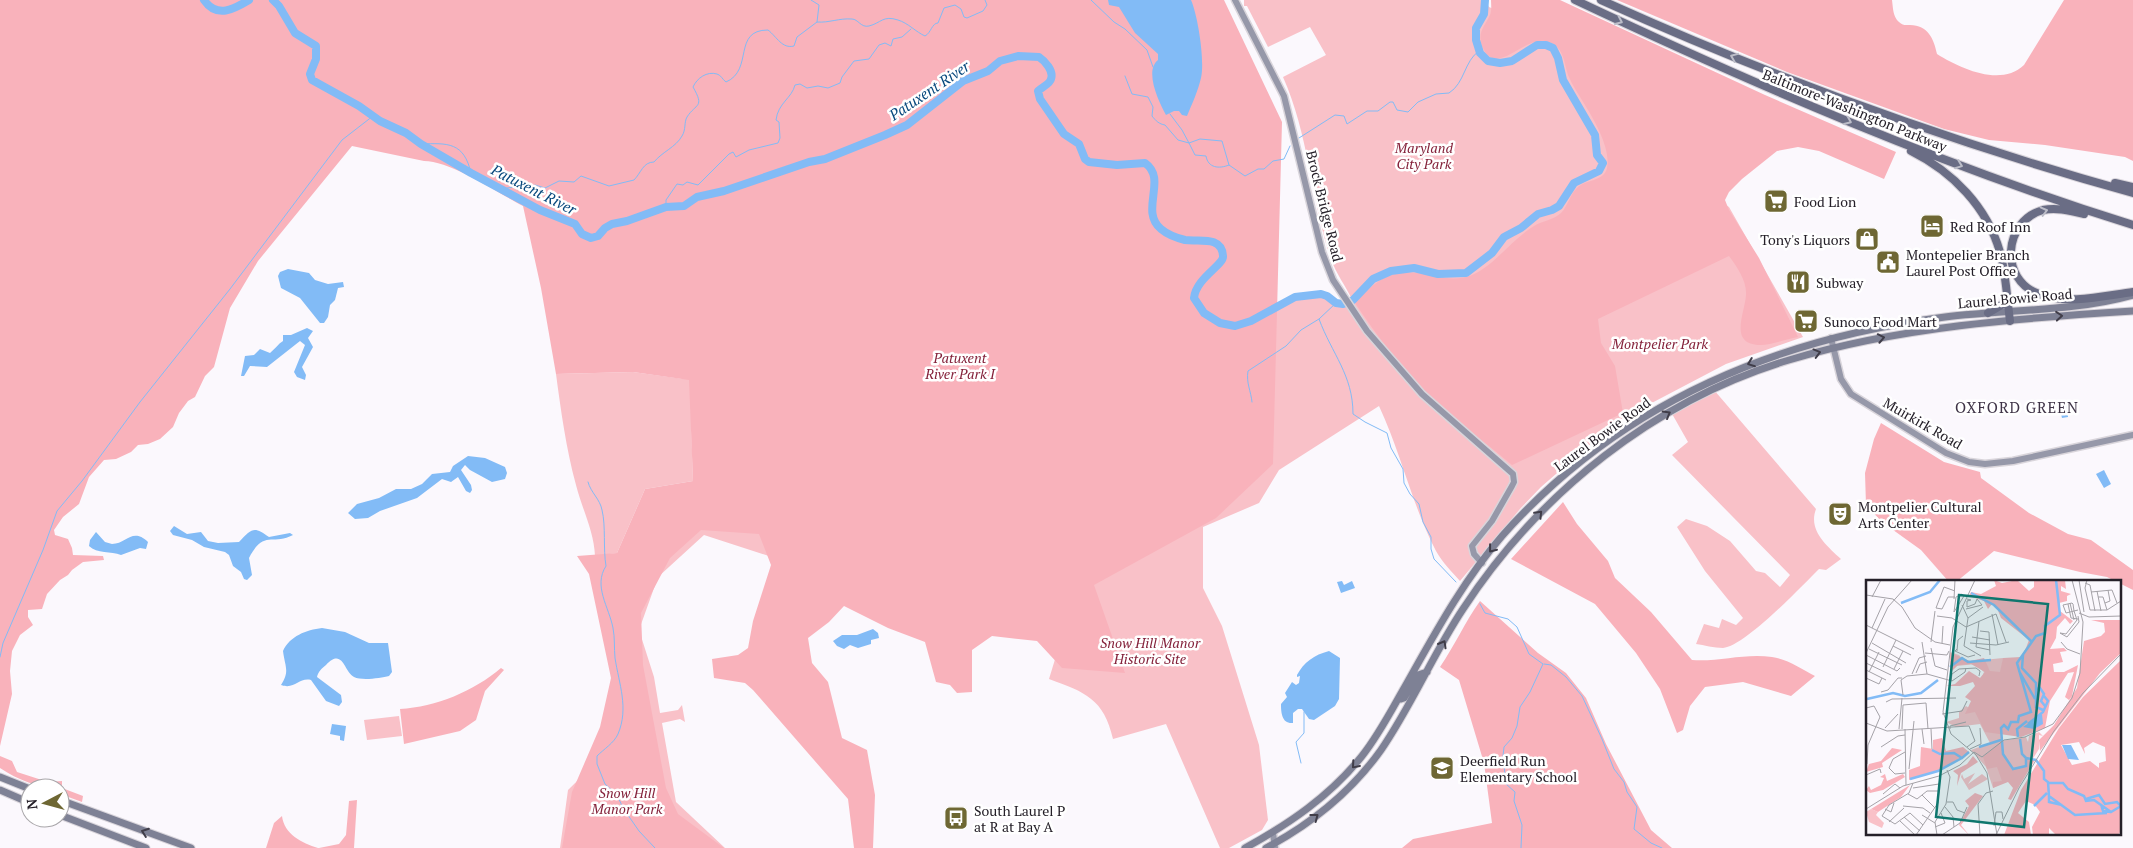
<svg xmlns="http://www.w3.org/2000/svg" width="2133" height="848" viewBox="0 0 2133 848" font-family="'PT Serif',serif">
<rect width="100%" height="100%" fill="#fbf8fd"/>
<path fill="#f9c1c8" d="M1244,0H1485L1489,7L1684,89L1683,176L1729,207L1803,337L1726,364L1606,427L1594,441L1541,487L1520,509L1460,581C1452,572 1442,562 1436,551C1412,505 1401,453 1379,406L1279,470L1259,503L1203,527V588L1222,626L1259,745L1268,820L1262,830L1229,848H1220L1166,724L1113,739C1104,699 1085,692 1049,679L1060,643L932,609L704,535L658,577L639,630L654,677L660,713L678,710L682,705L685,722L680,719L662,723L676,802L725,848H560L568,790L630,729L608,598L707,508L691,420L693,481L645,489L617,553L595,556C594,531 582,509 576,485C566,448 561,411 556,374L633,372L684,379L1273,310C1290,303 1306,288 1326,296C1331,298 1334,302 1340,305L1352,300C1346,286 1336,274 1331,259C1311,200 1309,135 1283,77L1326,55L1310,27L1268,47L1247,6H1244Z
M1714,390L1816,509C1808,530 1826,545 1841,559L1826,570L1819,569C1802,586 1744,647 1723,648C1714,648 1704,645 1696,644L1704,624L1719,628L1722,619L1736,625L1743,618L1705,571L1677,527L1686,519L1707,526L1730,541L1756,571L1765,573L1780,587L1790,575L1672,455L1688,442L1671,412Z
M399,716L402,736L367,740L364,720Z"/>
<path fill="#f9b2bb" d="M0,0H1224L1282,122L1273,464L1216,518L1094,585L1125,673L1062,668L1037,641L992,636L972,650V692L957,693L950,685L936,682L925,642L888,628L844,606L829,622L808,638L812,663L828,682L842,738L867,750L875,795L873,848H854L848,799L753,690L745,683L714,678L712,659L738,655L748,648L753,621L771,565L759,534L701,530L670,558L641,613L643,665L666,788L678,814L724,848H562L572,792L600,727L611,678L589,574L577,556L617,553L645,489L693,481L689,380L633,372L556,374L541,288L523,206C498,193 451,161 424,161L352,146L258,261L230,308L214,367L205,376L195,397L188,401L179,413L173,427L160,439L148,444L138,445L131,452L116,459L104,460L89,477L79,504L63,517L54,530L55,535L68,539L72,548L73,555L103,556L104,560L83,562L72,570L68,575L60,580L47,594L42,609L28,610V617L33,625L20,635L12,651L10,671L12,694L0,746Z
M1491,0H1560L1765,95L1896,152L1884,179L1819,151L1798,147L1777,151L1742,179L1729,192L1725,200L1729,210L1759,258L1798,337C1786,339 1772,345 1760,345C1728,344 1745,313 1746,295C1747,281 1737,267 1729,256L1598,319L1601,343L1615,366L1623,413L1512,465C1485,442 1455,421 1430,396C1401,368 1377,336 1355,303C1375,281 1391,268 1424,274C1440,277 1455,282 1472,275C1494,266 1512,239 1534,226C1542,221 1554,220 1561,213C1568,206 1570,194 1577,188C1585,179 1604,182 1607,168C1611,148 1594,120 1585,105C1579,95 1572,85 1568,75C1565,66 1564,54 1557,47C1530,22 1498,84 1482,46C1477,32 1485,26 1490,15C1492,10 1491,5 1491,0Z
M1617,0H1892C1893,8 1893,17 1899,22C1903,26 1906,25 1910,25C1928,25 1934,39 1937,54C1961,69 2001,87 2024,65L2064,0H2133V161L2125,157L2045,145L1989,140L1944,129L1787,72Z
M1881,423L1944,462L1980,472L1981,478L2029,513L2068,534L2091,540L2133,570V590L2107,577L2080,572L1994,551L1956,582H1949L1921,550L1882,522L1866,505L1865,473L1874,439Z
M1563,502L1577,524L1608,561L1615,578L1651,612L1692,660C1719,662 1745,653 1772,657C1787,659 1802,669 1815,676L1791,696L1743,682L1705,687L1690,706L1683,730L1677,733L1660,689L1636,653L1595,604L1511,559Z
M1480,601L1538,653L1566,673L1586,698L1606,744L1651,830L1672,848H1402L1413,839L1492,823L1484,763L1459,680L1440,667C1455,645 1465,622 1480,601Z
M501,668L504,670L485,691L476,720L460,731L404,744L400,709C436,707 474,691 501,668Z
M0,756L12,761L17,772L48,782L62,781V788L83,796L82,802L60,794V788C38,788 18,780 0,768Z
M357,800L354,848H319L339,844L346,835L349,801Z
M282,816C284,834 302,843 318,848H266L274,823Z"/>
<path fill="#82bbf6" d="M1108,0H1191C1198,16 1205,61 1201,78C1198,91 1192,104 1187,116L1182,115L1179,111H1174L1166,115C1159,102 1144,71 1158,60V54L1135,33L1119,7L1109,5Z
M288,269L309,273L315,280L328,284L343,282L344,287L338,288L335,300L330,305L328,317L324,323H320L300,298L281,288L278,276L280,272Z
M307,328L313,331L308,338L313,347L302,367L306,375L305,380L297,377L294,372L305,345L300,341L267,367L250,366L244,376H241L245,356L254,355L260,349L270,353C275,349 278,344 283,341V335H291Z
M2075,402L2077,409L2068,411V417L2062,418L2059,406Z
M468,456L485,458L505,467L507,473L505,479L492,482L470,470L465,465L461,470L471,485L472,490L470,493L466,491L458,477L451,482L442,479L417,498L380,511L368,518L355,519L348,513L357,504L379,498L396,489H411L422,484L432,474L450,472L453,466Z
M2104,470L2111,484L2104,488L2096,474Z
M174,526L187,534L201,532L208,541L218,543L239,542C252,528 254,526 269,537L290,533L293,535C272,546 264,529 249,558L252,575L247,580L244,579L241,572L233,566L229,555L225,552L204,547L192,540L173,535L170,531Z
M96,532L105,542L112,544C127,544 132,527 148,542L146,549L140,548L121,555C111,551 97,554 89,546L90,540Z
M1342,581L1344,585L1352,581L1355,588L1341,593L1337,582Z
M322,628L345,632L369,643H388L392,672L389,676C381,678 362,681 354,677C344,672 343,647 326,665C322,668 318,672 317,677L341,695L342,702L339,706L326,701L311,680C299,677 295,690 281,685C290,671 285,667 283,651C290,636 306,630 322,628Z
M873,629L878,633L879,638L871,640V644L858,648L850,645L844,649L837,646L833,641L842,635H857Z
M1329,651L1340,658L1339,699L1335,706L1314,720L1309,719L1302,709H1298L1293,713V723C1282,724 1281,713 1281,704L1287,697L1285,693L1292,682L1296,685L1299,683L1300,676L1297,677V675C1304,662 1314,655 1329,651Z
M332,724L346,726L344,741L340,740V736L330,734Z"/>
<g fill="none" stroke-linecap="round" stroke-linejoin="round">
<path stroke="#82bbf6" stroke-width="1" d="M811,0L819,5L817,22
M1091,0L1114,22L1125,29L1147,50L1153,67
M1125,76L1132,94L1148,97L1153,107L1152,116C1156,121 1159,124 1165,125L1178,140L1189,143L1195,155L1206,156C1208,168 1219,169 1229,165L1245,176L1258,169H1264L1273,161L1284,159L1290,146
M1170,114L1182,130L1189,143L1200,139L1222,141L1229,165
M1299,138L1335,115L1344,116L1347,124L1367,111H1378L1390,102H1393L1397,110L1408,112L1418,102L1436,94L1449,93C1465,83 1464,61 1479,51
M421,144C448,143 464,142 471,173
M502,189L524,185L529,188L535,185L545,188L559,181L574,182L581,176L609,186L634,180C641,173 643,162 654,162C662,152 676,147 682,136C686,130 684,122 687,117C696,103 705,108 693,87C697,78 707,71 717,74C721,75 722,79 726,82C754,70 732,30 768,30C777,37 782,49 794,46L797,37L817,22C829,23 839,18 852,19C858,19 861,28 869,26C881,23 883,15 898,20C908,23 916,32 925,36C931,33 932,23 938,23L944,8L955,5L961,9L964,17L967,18L983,11L987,5L985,0
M666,207V200L677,184L683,185L687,182L698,185L729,154L733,152L736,157L749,150L778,143L780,138L779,122L776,120C778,103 792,98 795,85L800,84L807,88L818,86L828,88L840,83L842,77L854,61L869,59L879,45L885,43L891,46L893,39L902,37L911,29
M1336,303L1319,319C1332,354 1353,375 1353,414L1365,422L1387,433L1391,448L1403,469L1404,483L1410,494L1419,504L1423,522L1431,537V549L1434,559L1456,582
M1252,402C1251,391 1246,383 1248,371L1286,346L1301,330L1319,319
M588,482C591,493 600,499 602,510C606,526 603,549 606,566C593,586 609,607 613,628C615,638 614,648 615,658C619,684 629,708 618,734C614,743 604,749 597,756V764L605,784L617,795L623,808L639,831L655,848
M1480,604L1485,613L1508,619L1517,627L1529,654L1543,664L1530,692L1520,707L1517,726L1512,738L1504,747L1503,756L1506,784L1515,792L1514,801L1522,825L1521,848
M0,657L3,643L43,550L57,511L82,481L140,402L230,289L342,140L373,116
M1544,664L1551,665L1566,677L1582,696L1602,739L1614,769L1624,782L1627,792L1637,807L1634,829L1651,843L1662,848
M1301,763L1296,742L1304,733V712"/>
<path stroke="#82bbf6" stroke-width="8" d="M204,0C217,19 234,9 249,0
M273,0L279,6L295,33L316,46V59L310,74L312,80L359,106L380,121L406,133L421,144L471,173L540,210L575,224L582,234L591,238L598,236L605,228L612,224L627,221L666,207L684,206L697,197L724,191L809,162L825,159L885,135L907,125L963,81L988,71L1000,61L1018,56L1039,57C1045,61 1054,71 1051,79C1050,84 1042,87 1038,91L1040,99L1064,134L1079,144L1085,159L1089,162L1117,165L1145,163C1168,179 1139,211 1161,229C1168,235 1177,238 1185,240C1198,242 1222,235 1223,256C1224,265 1196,278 1194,298L1204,313L1220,323L1235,326L1251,321L1295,297L1321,294L1327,296L1336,303L1343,304L1353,300L1373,279L1391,271L1414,268L1438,274L1466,273L1492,253L1504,237L1521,228L1538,214L1552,210L1559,206L1574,183L1599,171L1603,163L1597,155L1595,135L1563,80L1558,58L1553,48L1546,45H1537L1512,61L1500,63L1488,61L1480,53L1476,40V28L1484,14L1485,0"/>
<g stroke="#d9d5db" stroke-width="9">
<path id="secondary" d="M1235,0L1284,96L1322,252L1333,280L1367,331L1422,394L1513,474L1514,482L1512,486L1492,521L1472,546L1474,554L1482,563
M1831,338L1841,379L1851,394L1946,453L1969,462L1985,464L2013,461L2133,435
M1273,833L1275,848"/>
</g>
<g stroke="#d9d5db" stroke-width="9">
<path id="primary" d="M1401,699L1404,698L1418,675L1427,672
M0,777L30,789
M0,790L30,803
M60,800L191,848
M60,815L146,848
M1245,848C1289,824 1330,796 1362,756C1378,736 1390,713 1403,690C1433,637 1462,582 1502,536C1619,404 1773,339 1945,317C2008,309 2072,312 2133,295
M1266,848C1311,824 1351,792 1381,750C1412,705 1433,654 1463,609C1539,493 1655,400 1789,360C1898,327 2020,318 2133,311"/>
</g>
<g stroke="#d9d5db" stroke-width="10">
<path id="highway" d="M1575,0C1757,86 1941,165 2133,225
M1601,0C1773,78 1951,142 2133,193
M1911,151C1953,172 1987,207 2000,252C2006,274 2007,298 2010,321
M2115,183L2133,187
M2084,214C2071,211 2057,207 2043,210C2003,221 1999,280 2039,294C2068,305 2103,296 2133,292
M1988,313L2003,304L2006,295"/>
</g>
<use href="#secondary" stroke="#9698a9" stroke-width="6"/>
<use href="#primary" stroke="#7e8195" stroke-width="7"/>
<use href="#highway" stroke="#6a6d85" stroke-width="8"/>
</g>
<defs><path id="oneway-chevron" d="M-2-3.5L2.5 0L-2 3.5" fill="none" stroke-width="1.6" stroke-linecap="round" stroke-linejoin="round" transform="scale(1.25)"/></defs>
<g stroke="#bcbdc8">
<use href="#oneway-chevron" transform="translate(1619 21) rotate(25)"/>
<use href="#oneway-chevron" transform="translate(1734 57) rotate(-158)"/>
<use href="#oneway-chevron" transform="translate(1848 121) rotate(23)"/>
<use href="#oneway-chevron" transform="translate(1959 165) rotate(21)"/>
<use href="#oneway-chevron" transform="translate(2044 211) rotate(-14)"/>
</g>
<g stroke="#403d49">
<use href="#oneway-chevron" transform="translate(2059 316) rotate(-5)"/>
<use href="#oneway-chevron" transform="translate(1881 338) rotate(-11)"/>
<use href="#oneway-chevron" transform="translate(1817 353) rotate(-15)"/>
<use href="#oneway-chevron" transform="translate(1751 363) rotate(159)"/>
<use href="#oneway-chevron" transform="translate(1667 414) rotate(-30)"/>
<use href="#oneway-chevron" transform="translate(1539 514) rotate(-46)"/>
<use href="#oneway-chevron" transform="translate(1492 549) rotate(128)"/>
<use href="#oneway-chevron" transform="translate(1443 644) rotate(-60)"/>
<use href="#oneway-chevron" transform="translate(1355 765) rotate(131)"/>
<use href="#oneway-chevron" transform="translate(1315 817) rotate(-37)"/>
<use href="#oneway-chevron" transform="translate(145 832) rotate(-160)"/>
</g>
<defs>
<g id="supermarket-square" transform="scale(1.25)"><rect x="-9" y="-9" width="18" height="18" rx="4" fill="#6e6733" stroke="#fff"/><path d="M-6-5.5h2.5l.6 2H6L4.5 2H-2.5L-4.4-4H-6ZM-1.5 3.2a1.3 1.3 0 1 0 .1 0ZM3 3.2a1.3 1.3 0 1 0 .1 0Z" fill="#fff"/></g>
<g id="hotel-square" transform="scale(1.25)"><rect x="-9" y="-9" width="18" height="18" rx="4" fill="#6e6733" stroke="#fff"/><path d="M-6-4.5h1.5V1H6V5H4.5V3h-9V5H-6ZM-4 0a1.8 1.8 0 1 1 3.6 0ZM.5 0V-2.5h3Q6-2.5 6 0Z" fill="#fff"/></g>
<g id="shop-square" transform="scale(1.25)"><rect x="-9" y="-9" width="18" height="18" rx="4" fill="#6e6733" stroke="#fff"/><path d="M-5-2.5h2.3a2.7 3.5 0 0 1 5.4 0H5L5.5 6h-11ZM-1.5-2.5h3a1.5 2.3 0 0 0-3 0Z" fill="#fff"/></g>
<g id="civic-square" transform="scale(1.25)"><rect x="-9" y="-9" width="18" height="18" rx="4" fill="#6e6733" stroke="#fff"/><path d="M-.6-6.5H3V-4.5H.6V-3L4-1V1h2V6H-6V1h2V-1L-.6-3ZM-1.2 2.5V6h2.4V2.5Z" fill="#fff"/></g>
<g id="restaurant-square" transform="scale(1.25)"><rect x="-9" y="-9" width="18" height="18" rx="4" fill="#6e6733" stroke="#fff"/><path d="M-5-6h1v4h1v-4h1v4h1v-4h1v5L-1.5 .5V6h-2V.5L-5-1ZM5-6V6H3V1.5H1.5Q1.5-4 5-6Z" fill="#fff"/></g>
<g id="theatre-square" transform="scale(1.25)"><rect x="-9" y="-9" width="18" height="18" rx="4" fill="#6e6733" stroke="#fff"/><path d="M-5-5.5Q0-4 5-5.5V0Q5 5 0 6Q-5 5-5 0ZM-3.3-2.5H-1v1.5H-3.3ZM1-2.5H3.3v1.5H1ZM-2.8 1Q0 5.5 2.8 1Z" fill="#fff"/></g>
<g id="school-square" transform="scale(1.25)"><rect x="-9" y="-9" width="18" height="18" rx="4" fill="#6e6733" stroke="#fff"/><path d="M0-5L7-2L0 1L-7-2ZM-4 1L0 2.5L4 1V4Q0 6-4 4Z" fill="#fff"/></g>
<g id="bus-square" transform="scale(1.25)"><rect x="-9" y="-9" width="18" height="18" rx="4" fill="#6e6733" stroke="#fff"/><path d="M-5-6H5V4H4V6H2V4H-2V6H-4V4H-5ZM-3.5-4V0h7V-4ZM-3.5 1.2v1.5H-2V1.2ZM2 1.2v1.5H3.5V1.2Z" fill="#fff"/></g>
</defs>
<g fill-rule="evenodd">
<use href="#supermarket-square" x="1776" y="201"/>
<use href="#hotel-square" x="1932" y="226"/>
<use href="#shop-square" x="1867" y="239"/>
<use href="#civic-square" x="1888" y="262"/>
<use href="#restaurant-square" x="1798" y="282"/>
<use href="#supermarket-square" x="1806" y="321"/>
<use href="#theatre-square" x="1840" y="514"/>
<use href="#school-square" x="1442" y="768"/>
<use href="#bus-square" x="956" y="818"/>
</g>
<g text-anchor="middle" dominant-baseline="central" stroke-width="5" stroke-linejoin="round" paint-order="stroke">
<g font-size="14" fill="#252029" stroke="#fff">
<text transform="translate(1855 110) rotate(22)">Baltimore-Washington Parkway</text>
<text transform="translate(1325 206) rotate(76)">Brock Bridge Road</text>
<text transform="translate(2015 298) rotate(-5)">Laurel Bowie Road</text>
<text transform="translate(1923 423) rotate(30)">Muirkirk Road</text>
<text transform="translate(1602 434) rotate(-36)">Laurel Bowie Road</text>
</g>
<g font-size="14" font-style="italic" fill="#84213a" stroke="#fff">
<text x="1424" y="147">Maryland<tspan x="1424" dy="16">City Park</tspan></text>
<text x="1660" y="343">Montpelier Park</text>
<text x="960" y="357">Patuxent<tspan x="960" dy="16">River Park I</tspan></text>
<text x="1150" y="642">Snow Hill Manor<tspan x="1150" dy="16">Historic Site</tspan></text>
<text x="627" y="792">Snow Hill<tspan x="627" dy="16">Manor Park</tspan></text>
</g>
<g font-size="14" fill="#252029" stroke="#fff" text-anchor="start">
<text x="1794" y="201">Food Lion</text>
<text x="1950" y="226">Red Roof Inn</text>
<text x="1850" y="239" text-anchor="end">Tony's Liquors</text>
<text x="1906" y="254">Montepelier Branch<tspan x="1906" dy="16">Laurel Post Office</tspan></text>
<text x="1816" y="282">Subway</text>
<text x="1824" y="321">Sunoco Food Mart</text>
<text x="1858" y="506">Montpelier Cultural<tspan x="1858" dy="16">Arts Center</tspan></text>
<text x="1460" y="760">Deerfield Run<tspan x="1460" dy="16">Elementary School</tspan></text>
<text x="974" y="810">South Laurel P<tspan x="974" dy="16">at R at Bay A</tspan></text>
</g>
<g font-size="15" font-style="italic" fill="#08487d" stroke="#fff">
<text transform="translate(929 90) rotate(-34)">Patuxent River</text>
<text transform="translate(534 189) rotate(27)">Patuxent River</text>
</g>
<g font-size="15" letter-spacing="1" fill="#3f3447" stroke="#fff">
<text x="2017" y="407">OXFORD GREEN</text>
</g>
</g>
<g transform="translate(1866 580)">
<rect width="255" height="255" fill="#fbf8fd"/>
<path d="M84,72L93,75L99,82L113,81L124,91L117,80L137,78L135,161L160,157L162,162L163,156L173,152L177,156L173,155V169L154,199L145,198L127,208L120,187L105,170L124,163L114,144L90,147L80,142L93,138V132L100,126L103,128L118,92L109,84L91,86L84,93ZM109,193L102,204L116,194L122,199L103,210L95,197L96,194L98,199ZM5,229L12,232L10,235L18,243L16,248L3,242L0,232Z" fill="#f9c1c8"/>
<path d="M128,0L136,3L151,0L163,11L168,7V0H199L200,9L195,6V11L205,14L201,16V21L193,23L194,31L207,41L204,44L199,38L191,47L190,58L184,69L198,68L201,71L194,72L197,82L187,84L188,92H198L212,85L206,116L203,120L199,117L208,92L202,93L184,121L179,148L155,157L119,152L109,132L99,134L105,121L99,117L109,106L107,102L94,106H80L89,104L103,91L114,98L119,92L105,84L92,85L84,92V73L104,81L118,78L124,91L134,92L137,78L155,77L160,68L163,60L135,38L131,28L126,24L122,29L118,21L103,16L105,12L115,14L130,6ZM225,40H255V73L234,93L174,171L173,160L188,145L211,108L218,61L235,56L239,52L238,43ZM255,80V251L252,255H190L183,248V255H167L166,247L174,232L169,225L160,221L152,233L163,242L165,255H138L155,210L193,148L217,117ZM213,162L219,174L218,168L227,162L239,167L240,181L233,183V188L224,181L206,185L195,165ZM76,158L80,171L97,167L103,172L74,191L43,200V190L54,186L55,167L67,169V160ZM135,162L137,175L146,190L160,186L161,178L169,180L145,220L142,219L147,208L142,202L127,208V202L136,201L131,187L121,189L117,177ZM26,168L36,170L16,183L17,187L0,192L3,184L15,181ZM107,176L112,182L95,193L91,206L92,195L87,191L101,184ZM19,194L21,201L37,194L39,197L17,210L4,213L0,210L3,206L5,210L15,205L18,198L14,197ZM44,205L35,217L12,232L5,229ZM109,213L117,216L95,245L103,255L93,245L103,226L99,221Z" fill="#f9b2bb" fill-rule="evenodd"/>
<path d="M176,134L177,144L168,149L157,147ZM196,165H205L213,180L202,179Z" fill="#82bbf6"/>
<path fill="none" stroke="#82bbf6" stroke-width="2.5" d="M190,0L194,35L179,46V53L170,56L151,83L165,132L153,136L152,142H145L142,149L138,145L135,148L137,174L147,189L160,186V178L170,180L178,191V199L183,203H197L202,209L218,216L220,221L228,220L245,232L255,226M105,13L128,25L166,62M35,23L64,12L74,0M157,75L156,88L170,103V127L177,130M84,87L96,78L102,82L125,80M153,91L169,119M171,109L174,108L178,114L175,121L179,126M1,119L27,113L39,116L55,113L72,100M162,144L177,132L182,121L178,116M152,157L151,149L161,141M154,159L156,174L160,178M113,167L135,160M66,170L74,174L88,173L96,178L103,172M44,199L72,191L96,178M182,202L183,216L209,235L241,233M183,216V222L196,225M220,219L233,215L239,224L251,222L255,226M235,224L237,231L245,232M168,226L181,213"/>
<path fill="none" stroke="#a5a2a8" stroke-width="1" d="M109,0L87,47L77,132L85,154L110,175L121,193L131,255M213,0L218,32M221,0L219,8L224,30H241L255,21M219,3L224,5L229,31M231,11L235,31M225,12L246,10L251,23M96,14L98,16L88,32L90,17ZM0,15L27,19L36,27L49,48L69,62L84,65M6,17L15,0M89,17H82L76,29L70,28L78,7L89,11M232,17H237L241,30M88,19L89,0M204,23L208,40M239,23L244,21L242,10M202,24L205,38L212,39M96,25L102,38L98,66L115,76M100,29L116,25L111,19L109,24L101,27V21L105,20L101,19M213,33L223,37L255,36M126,34L132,65M71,36L86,38M86,38L100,47L130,34L140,62M102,38L117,27M113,41L110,67L124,70M0,45L48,69M6,48L19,19M114,51L123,52L124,75M194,53L200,54L211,40L208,31L207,24L206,23L197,25L200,33L212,30M194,53L201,57L213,42L212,36M106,57L124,60M56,62L61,94M65,62L69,31M195,62L201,69L214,74M6,63L40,83M76,63L77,46M104,63L130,65L143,62M27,66L45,75M65,68L69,86L81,90M3,69L36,85M91,69L89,71L102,77L109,75M91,71L92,60L97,56M0,73L22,27L46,0M59,73L81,75L83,71M0,75L31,91L34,88M0,83L25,95M17,87L30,60M28,89L37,71M0,90L20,100M3,92L13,72M50,93L54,84L61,82M46,94L53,78L60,76M0,98L13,104L16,98M85,101L86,94L93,89L110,88L114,91L113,96M15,112L22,110L32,98H36M37,115L35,100L41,96L61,94L86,101L99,92L100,88M20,122L26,119L90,118M0,128L8,126L14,137L2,165L1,184M76,134L96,131L101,121M0,143L21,151L103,146L109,161L101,167M19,148L32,134M33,149L36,118M36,149L37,125L60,123L62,149M39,149L40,205M56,149L58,164M65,149L66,169M84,149V146L100,142M15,167L32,156L39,155M104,169L115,164L114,148M43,189L48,141M39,193L29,194L23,188L27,179L39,172M0,195L14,189L15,193M47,203L43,213L23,225L16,236L29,244L44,233L57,245M47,208L73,204M17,214L29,204L34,208M42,214L51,219L61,211H72M56,215L69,228M81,222H87L91,230L99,233M37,226L57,228L64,233M79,227L87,237L88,247M0,229L37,206L73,196L94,185L108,172L116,177L138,160L159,157L187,144L206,118L214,93L217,42L206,0M19,229L25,232L28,223M56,235L69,243M38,237L54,251M34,241L49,255M23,242L38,228M128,246L130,232H136L137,239M69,247L79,243L75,233M50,255L72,223L74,195M71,255L69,242L80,224L84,197L81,190M76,255L94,243L101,227M114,255L112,224L120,213L127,211M130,255L153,208L188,151L217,113L255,74"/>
<path fill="#0f766e" fill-opacity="0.15" stroke="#0f766e" stroke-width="2.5" d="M93,15L182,24L158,247L70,237Z"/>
<rect width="255" height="255" fill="none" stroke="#252029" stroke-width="2.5"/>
</g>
<g transform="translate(45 803) rotate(264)"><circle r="24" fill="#ffffff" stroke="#a8a6a9"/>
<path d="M0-4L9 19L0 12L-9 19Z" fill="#6e6733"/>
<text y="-8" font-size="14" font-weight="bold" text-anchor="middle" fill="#252029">N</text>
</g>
</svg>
